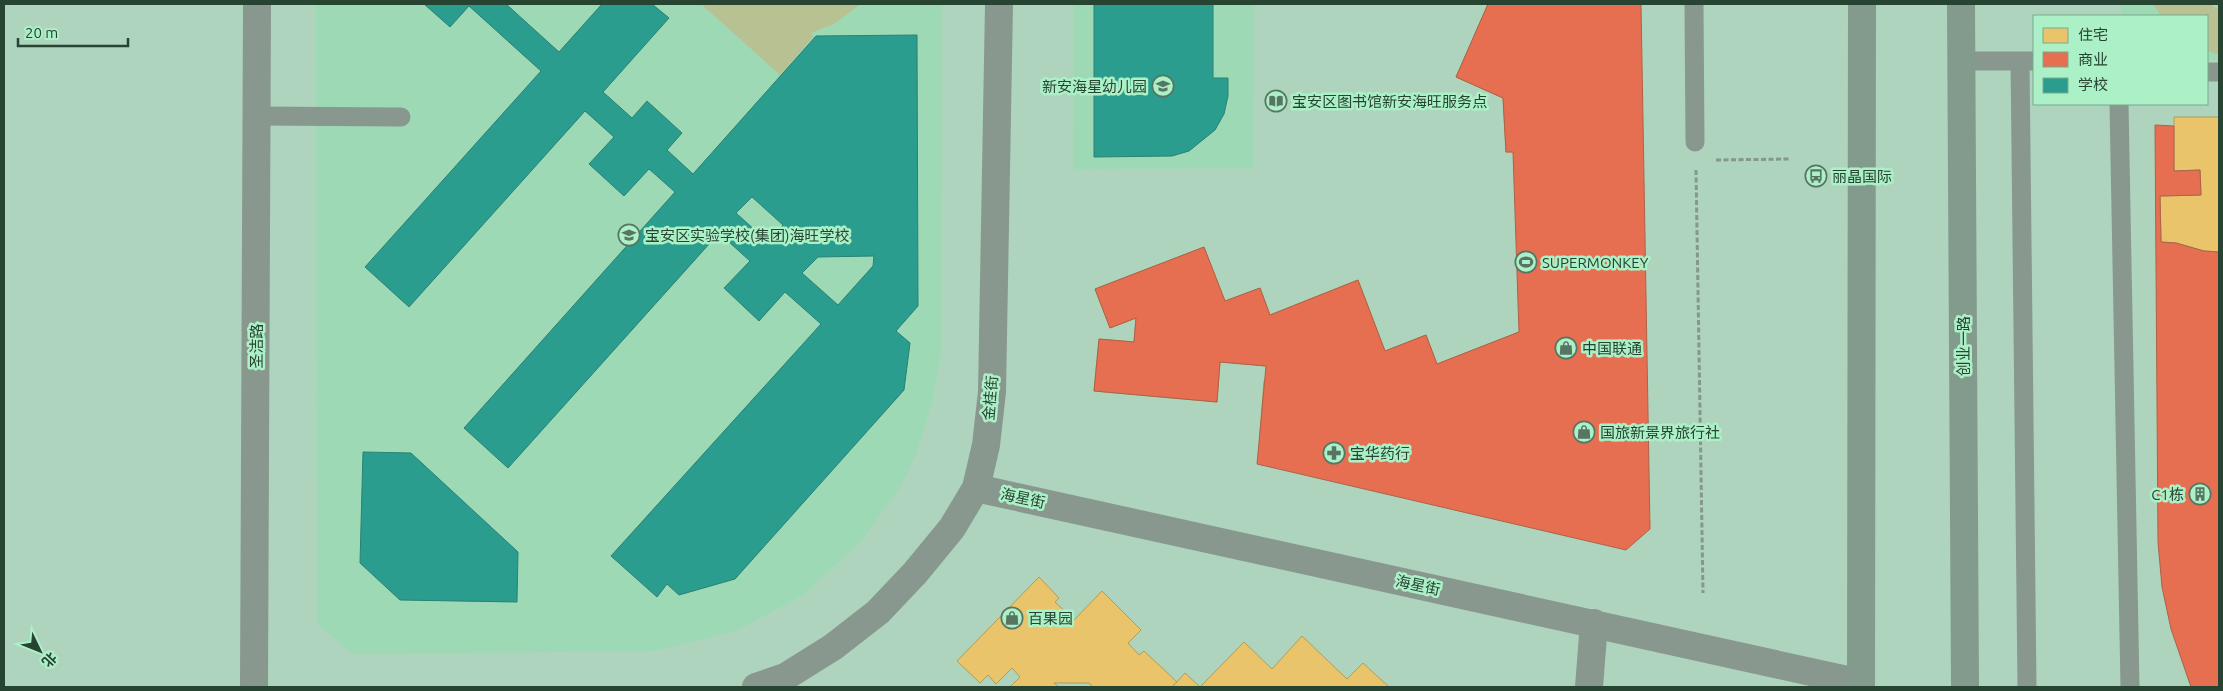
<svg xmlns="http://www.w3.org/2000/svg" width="2223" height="691" viewBox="0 0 2223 691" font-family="Ubuntu,'Noto Sans SC',sans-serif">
<rect width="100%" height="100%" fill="#aed4be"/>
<path fill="#9ed9b6" d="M316,4H942L941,354L932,402L917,452L899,489L862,540L803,595L736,631L653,651L353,654L317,624Z
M1074,4H1254L1253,168L1073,169Z
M2121,4H2219V60L2207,59V16H2121Z"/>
<path fill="#b8c192" d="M701,4H861L834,24L811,33L814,36L780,75Z
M2153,4H2210L2219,10V55L2207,51V16H2161Z"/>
<path fill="#e9c46a" stroke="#af9d59" d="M1488,4H1533V17L1550,16V4H1596L1600,101L1559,103L1562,150L1506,152L1503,98L1456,77Z
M2174,117H2219V252L2204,251L2176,243L2161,242L2160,196L2201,195L2200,170L2174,171Z
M1204,247L1225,301L1260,288L1270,315L1358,280L1385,351L1426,335L1437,364L1519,332L1537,379L1601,385L1596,441L1550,436L1546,478L1421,467L1426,420L1463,423L1464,407L1389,401L1385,443L1260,433L1264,381L1300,385L1301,369L1220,362L1217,402L1094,391L1099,339L1134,342L1136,318L1110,328L1095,289Z
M2219,436V550L2182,551L2179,437Z
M1039,577L1059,598L1055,602L1074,620L1102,591L1141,630L1128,643L1139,655L1144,651L1177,682L1172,687H1093L1089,683H1054L1059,687H1010L1020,677L1012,668L996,684L988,675L980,683L957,661Z
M1302,636L1347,679L1363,663L1389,687H1172L1185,673L1200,687L1244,642L1272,669Z"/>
<path fill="#e76f51" stroke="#ad6248" d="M1488,4H1641L1650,529L1626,550L1257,464L1266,366L1220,362L1217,402L1094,391L1099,339L1134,342L1136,318L1110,328L1095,289L1204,247L1225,301L1260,288L1270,315L1358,280L1385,351L1426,335L1437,364L1519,332L1513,152H1506L1503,98L1456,77Z
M2155,125L2174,126V171L2200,170L2201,195L2160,196L2161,242L2176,243L2204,251L2219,252V687H2191L2171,629L2162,587L2158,542Z"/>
<path fill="#2a9d8f" stroke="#298273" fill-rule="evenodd" d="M424,4H506L559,52L602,4H652L669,18L603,92L632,118L647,101L682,133L667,150L693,174L816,36L917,35L918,306L896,331L910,343L904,390L735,579L679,595L667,584L657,597L611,556L821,324L785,292L759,321L724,288L750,261L719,233L508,468L464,428L675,192L649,169L624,196L589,164L614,137L585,111L409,307L365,267L541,71L469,6L450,27ZM752,197L783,225L767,241L736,213ZM874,256L873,266L838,305L802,273L818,257Z
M1094,4H1213V78H1228V96L1224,114L1215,130L1189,151L1172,156L1094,157Z
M363,452L411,453L518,552L517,602L400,600L360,563Z"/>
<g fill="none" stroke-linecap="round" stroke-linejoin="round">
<path stroke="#84988b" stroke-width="3" stroke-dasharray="5 2.5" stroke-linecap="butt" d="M1716,160L1789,159
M1696,170L1703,593"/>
<path stroke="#88988e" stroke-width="19" d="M1694,4L1695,142
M1961,61H2034
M2020,61L2027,687
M2207,72H2219
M2119,104L2130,687
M257,116L401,117"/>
<path stroke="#88988e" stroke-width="28" d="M976,488L1861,683
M1589,687L1594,623"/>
<path stroke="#88988e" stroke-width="28" d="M254,687L257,4
M756,687L785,677L833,647L878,612L915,573L952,528L976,488L986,445L992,392L999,4"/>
<path stroke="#839b8d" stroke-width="28" d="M1961,4L1965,687
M1861,687L1862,4"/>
</g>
<defs>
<g id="school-ring" transform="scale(1.125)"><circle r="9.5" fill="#acf0c7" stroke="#567663" stroke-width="1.5"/><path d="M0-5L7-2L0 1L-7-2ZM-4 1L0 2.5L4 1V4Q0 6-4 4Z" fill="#567663"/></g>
<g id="library-ring" transform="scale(1.125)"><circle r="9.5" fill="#acf0c7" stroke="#567663" stroke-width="1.5"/><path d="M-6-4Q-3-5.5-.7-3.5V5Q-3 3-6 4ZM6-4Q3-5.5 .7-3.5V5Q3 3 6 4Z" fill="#567663"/></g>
<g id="bus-ring" transform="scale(1.125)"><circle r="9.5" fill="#acf0c7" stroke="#567663" stroke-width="1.5"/><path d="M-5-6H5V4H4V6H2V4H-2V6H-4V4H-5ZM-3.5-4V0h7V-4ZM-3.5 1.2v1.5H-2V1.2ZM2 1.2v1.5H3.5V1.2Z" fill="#567663"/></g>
<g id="stadium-ring" transform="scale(1.125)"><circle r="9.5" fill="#acf0c7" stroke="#567663" stroke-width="1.5"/><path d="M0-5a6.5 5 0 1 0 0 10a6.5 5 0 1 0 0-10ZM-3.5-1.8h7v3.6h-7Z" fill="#567663"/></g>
<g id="shop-ring" transform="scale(1.125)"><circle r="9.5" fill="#acf0c7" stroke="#567663" stroke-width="1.5"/><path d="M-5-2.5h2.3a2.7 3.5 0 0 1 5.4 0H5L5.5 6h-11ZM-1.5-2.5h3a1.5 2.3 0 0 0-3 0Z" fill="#567663"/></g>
<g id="pharmacy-ring" transform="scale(1.125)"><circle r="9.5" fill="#acf0c7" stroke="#567663" stroke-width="1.5"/><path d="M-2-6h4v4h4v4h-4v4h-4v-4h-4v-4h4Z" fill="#567663"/></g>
<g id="building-ring" transform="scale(1.125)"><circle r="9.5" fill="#acf0c7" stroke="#567663" stroke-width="1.5"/><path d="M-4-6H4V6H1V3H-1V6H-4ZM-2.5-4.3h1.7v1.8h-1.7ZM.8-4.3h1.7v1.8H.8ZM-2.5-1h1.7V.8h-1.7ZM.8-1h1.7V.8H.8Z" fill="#567663"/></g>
</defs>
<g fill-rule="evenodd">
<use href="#school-ring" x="1163" y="86"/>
<use href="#library-ring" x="1276" y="101"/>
<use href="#bus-ring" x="1816" y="176"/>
<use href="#school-ring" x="629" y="235"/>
<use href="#stadium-ring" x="1526" y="262"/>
<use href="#shop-ring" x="1566" y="348"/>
<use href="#shop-ring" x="1584" y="432"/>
<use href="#pharmacy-ring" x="1334" y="453"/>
<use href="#building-ring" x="2200" y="494"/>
<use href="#shop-ring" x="1012" y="618"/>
</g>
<g text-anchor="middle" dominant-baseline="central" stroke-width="5" stroke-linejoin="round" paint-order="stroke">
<g font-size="15" fill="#274332" stroke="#acf0c7" text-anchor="start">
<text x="1147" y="86" text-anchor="end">新安海星幼儿园</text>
<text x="1292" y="101">宝安区图书馆新安海旺服务点</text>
<text x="1832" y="176">丽晶国际</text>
<text x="645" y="235">宝安区实验学校(集团)海旺学校</text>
<text x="1542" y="262">SUPERMONKEY</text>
<text x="1582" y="348">中国联通</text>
<text x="1600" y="432">国旅新景界旅行社</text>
<text x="1350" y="453">宝华药行</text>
<text x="2184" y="494" text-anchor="end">C1栋</text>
<text x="1028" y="618">百果园</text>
</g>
<g font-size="15" fill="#274332" stroke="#acf0c7">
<text transform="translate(256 346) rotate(-90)">圣洁路</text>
<text transform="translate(1963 346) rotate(-90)">创业一路</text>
<text transform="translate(990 398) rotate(-85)">金桂街</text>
<text transform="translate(1023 498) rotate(12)">海星街</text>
<text transform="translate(1418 585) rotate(12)">海星街</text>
</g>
</g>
<rect width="2223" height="691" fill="none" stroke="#274332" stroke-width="10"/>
<rect x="2033" y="15" width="175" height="90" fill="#acf0c7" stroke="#77ab8b"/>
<rect x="2043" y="28" width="25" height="15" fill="#e9c46a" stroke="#77ab8b"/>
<text x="2078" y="40" font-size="15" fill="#274332">住宅</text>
<rect x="2043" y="52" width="25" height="15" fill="#e76f51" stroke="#77ab8b"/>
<text x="2078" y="65" font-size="15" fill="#274332">商业</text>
<rect x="2043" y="78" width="25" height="15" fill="#2a9d8f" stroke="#77ab8b"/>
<text x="2078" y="90" font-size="15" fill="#274332">学校</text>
<g transform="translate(40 651) rotate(133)" stroke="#acf0c7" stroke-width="4" paint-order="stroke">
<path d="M0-4L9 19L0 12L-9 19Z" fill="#274332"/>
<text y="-8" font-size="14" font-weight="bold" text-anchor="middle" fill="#274332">北</text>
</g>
<path d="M18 38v8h110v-8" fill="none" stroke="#274332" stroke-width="2.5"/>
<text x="25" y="38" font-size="15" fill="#274332" stroke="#acf0c7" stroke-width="4" paint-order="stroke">20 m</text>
</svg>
